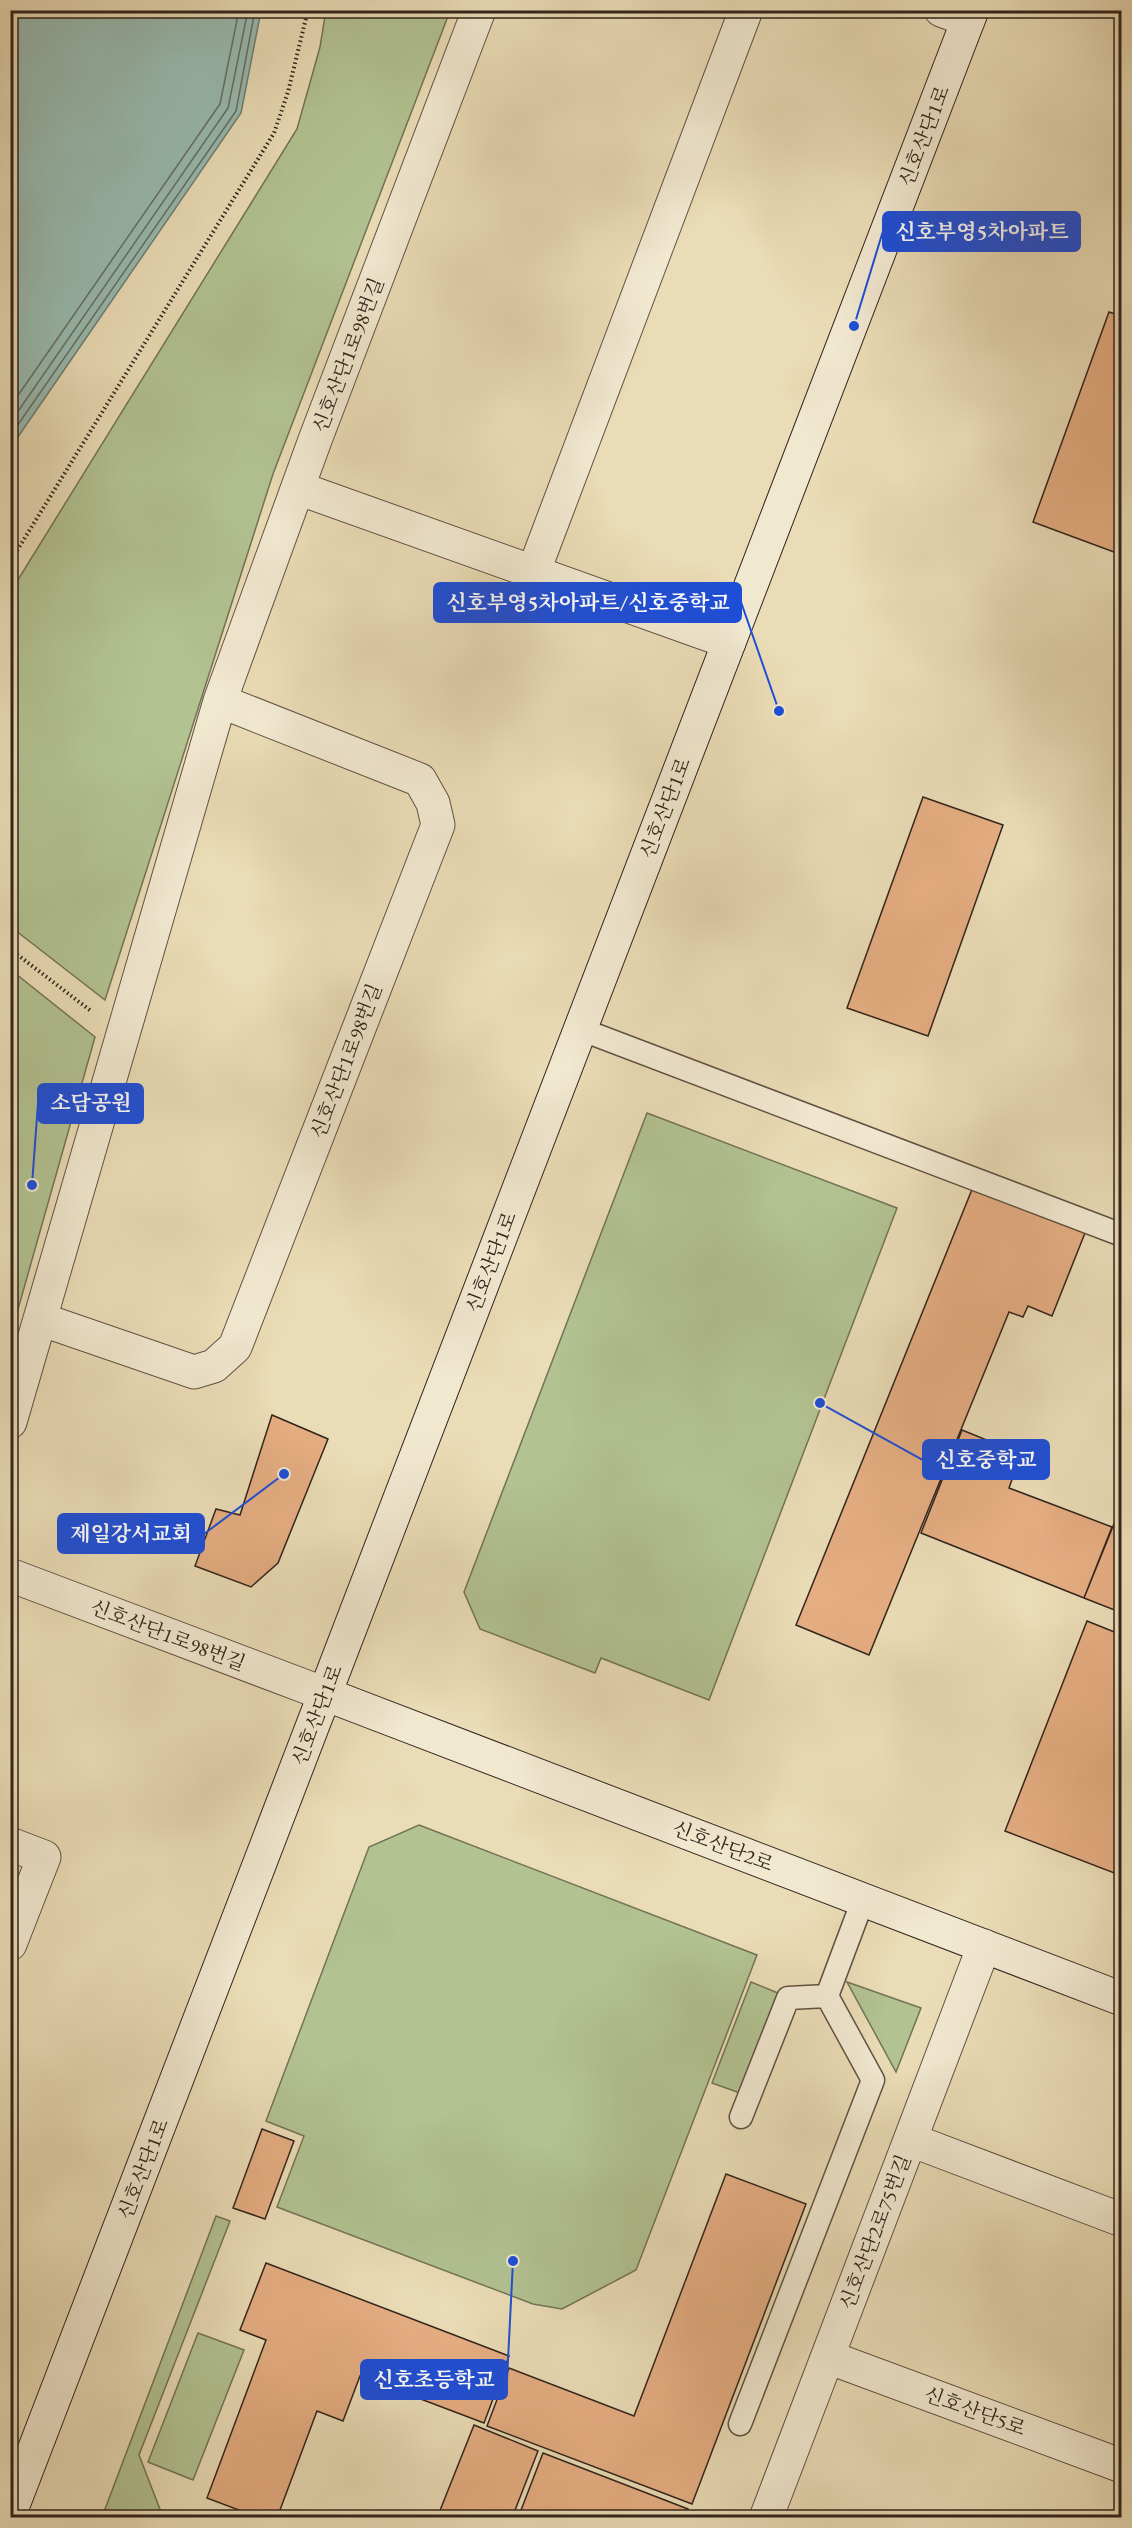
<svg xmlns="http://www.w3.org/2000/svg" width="1132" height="2528" viewBox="0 0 1132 2528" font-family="'EB Garamond','Noto Serif KR',serif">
<rect width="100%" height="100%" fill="#eadcb6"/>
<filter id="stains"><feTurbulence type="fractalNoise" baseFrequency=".00333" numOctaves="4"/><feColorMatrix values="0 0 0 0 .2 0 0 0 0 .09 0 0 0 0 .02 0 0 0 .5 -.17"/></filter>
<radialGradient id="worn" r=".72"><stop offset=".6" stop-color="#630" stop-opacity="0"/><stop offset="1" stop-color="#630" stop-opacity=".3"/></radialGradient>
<path fill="#b2c291" stroke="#727357" stroke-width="1.5" d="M326,10L450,11L273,474L105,1000L11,927V591L297,129L320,47Z
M11,970L95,1037L11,1334Z
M647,1113L897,1208L709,1700L601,1658L595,1673L480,1629L464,1592Z
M419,1825L757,1955L636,2270L562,2309L533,2304L277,2207L304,2136L266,2121L369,1847Z
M751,1982L778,1993L740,2093L712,2083Z
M847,1982L921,2008L896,2072Z
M216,2216L230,2221L139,2455L163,2517H102Z
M198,2333L244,2350L193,2480L148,2462Z"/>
<path fill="#98bbb1" stroke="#6f7f76" stroke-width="1.5" d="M11,10L261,11L241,113L11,447Z"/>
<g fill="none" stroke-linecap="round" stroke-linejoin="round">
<path stroke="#657067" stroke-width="1.5" d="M10,407L220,104L239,10
M10,423L228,108L248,10
M10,436L236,111L255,10"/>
</g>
<path fill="#e5ad82" stroke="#32241d" stroke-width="1.5" d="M1109,312L1122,316V531L1114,552L1033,522Z
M923,797L1003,825L928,1036L847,1008Z
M973,1187L1085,1233L1052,1316L1028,1306L1023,1317L1009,1312L869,1655L796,1625Z
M272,1415L328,1439L278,1563L251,1587L195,1566L216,1509L240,1515Z
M962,1430L1021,1454L1009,1488L1112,1527L1084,1598L921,1533Z
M1122,1504V1613L1084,1598Z
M1087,1621L1122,1635V1876L1005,1831Z
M262,2129L294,2141L265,2219L233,2208Z
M726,2174L806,2204L692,2504L487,2426L509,2368L634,2416Z
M266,2263L509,2356L484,2423L360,2376L343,2421L317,2411L277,2518H260L207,2498L266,2340L240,2330Z
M474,2425L538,2451L512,2518H437Z
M543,2453L688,2509L685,2518H518Z"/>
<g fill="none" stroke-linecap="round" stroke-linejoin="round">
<g stroke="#605243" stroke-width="25">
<path id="lane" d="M580,1029L1122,1235
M741,2117L788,1998L827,1996
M740,2424L873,2080L827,1996L863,1900"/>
</g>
<g stroke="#605243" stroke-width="35">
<path id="street" d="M941,10L968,20
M298,488L729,642
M533,573L746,10
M40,1319L194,1372L214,1366L235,1347L438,825L433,803L420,780L220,701
M10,1422L220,701L315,440L479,10
M10,1575L325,1694
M10,1844L44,1857L10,1944
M911,2140L1122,2220
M828,2357L1122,2466
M766,2518L984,1946"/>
</g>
<g stroke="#32241d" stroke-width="35">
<path id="secondary" d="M325,1694L1122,1999
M10,2513L972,10"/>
</g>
<path stroke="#32241d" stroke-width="4" stroke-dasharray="1.5 3" stroke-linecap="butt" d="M10,562L274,133L288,92L308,10
M10,949L91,1011"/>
<use href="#lane" stroke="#f1e8d0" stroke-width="22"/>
<use href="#street" stroke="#f1e8d0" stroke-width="33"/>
<use href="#secondary" stroke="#f1e8d0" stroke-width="33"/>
</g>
<g text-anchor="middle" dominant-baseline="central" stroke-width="4.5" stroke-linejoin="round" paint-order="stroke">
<g font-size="20" fill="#32241d" stroke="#f1e8d0">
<text transform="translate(924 136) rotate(-69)">신호산단1로</text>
<text transform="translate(348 355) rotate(-69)">신호산단1로98번길</text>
<text transform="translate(665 808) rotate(-69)">신호산단1로</text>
<text transform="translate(346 1061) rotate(-69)">신호산단1로98번길</text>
<text transform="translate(491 1262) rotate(-69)">신호산단1로</text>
<text transform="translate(168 1635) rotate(21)">신호산단1로98번길</text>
<text transform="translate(317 1715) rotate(-69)">신호산단1로</text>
<text transform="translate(723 1846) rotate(21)">신호산단2로</text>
<text transform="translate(143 2169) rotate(-69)">신호산단1로</text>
<text transform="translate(875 2232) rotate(-69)">신호산단2로75번길</text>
<text transform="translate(975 2411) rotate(20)">신호산단5로</text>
</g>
</g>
<path fill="none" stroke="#1d4ed8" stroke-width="2" d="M854 326L883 231M779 711L741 602M32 1185L38 1103M820 1403L923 1460M284 1474L204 1534M513 2261L507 2380"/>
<g fill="#1d4ed8" stroke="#f1e8d0" stroke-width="2">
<circle cx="854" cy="326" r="6"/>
<circle cx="779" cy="711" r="6"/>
<circle cx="32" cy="1185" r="6"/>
<circle cx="820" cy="1403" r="6"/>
<circle cx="284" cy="1474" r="6"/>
<circle cx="513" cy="2261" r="6"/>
</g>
<g fill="#1d4ed8" stroke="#1d4ed8" stroke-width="2">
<rect x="883" y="212" width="197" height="39" rx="6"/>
<rect x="434" y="583" width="307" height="39" rx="6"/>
<rect x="38" y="1084" width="105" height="39" rx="6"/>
<rect x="923" y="1440" width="126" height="39" rx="6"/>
<rect x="58" y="1514" width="146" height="39" rx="6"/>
<rect x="361" y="2360" width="146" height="39" rx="6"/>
</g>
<g font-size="21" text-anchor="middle" font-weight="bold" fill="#fff">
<text x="982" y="239">신호부영5차아파트</text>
<text x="588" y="610">신호부영5차아파트/신호중학교</text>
<text x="91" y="1110">소담공원</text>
<text x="986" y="1467">신호중학교</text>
<text x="131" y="1541">제일강서교회</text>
<text x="434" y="2387">신호초등학교</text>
</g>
<rect width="1132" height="2528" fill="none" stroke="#eadcb6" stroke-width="36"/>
<rect x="12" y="12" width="1108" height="2504" fill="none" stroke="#32241d" stroke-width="3"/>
<rect x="18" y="18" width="1096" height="2492" fill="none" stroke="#32241d" stroke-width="1.5"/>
<rect width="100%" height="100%" filter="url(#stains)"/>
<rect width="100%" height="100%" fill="url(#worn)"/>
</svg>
